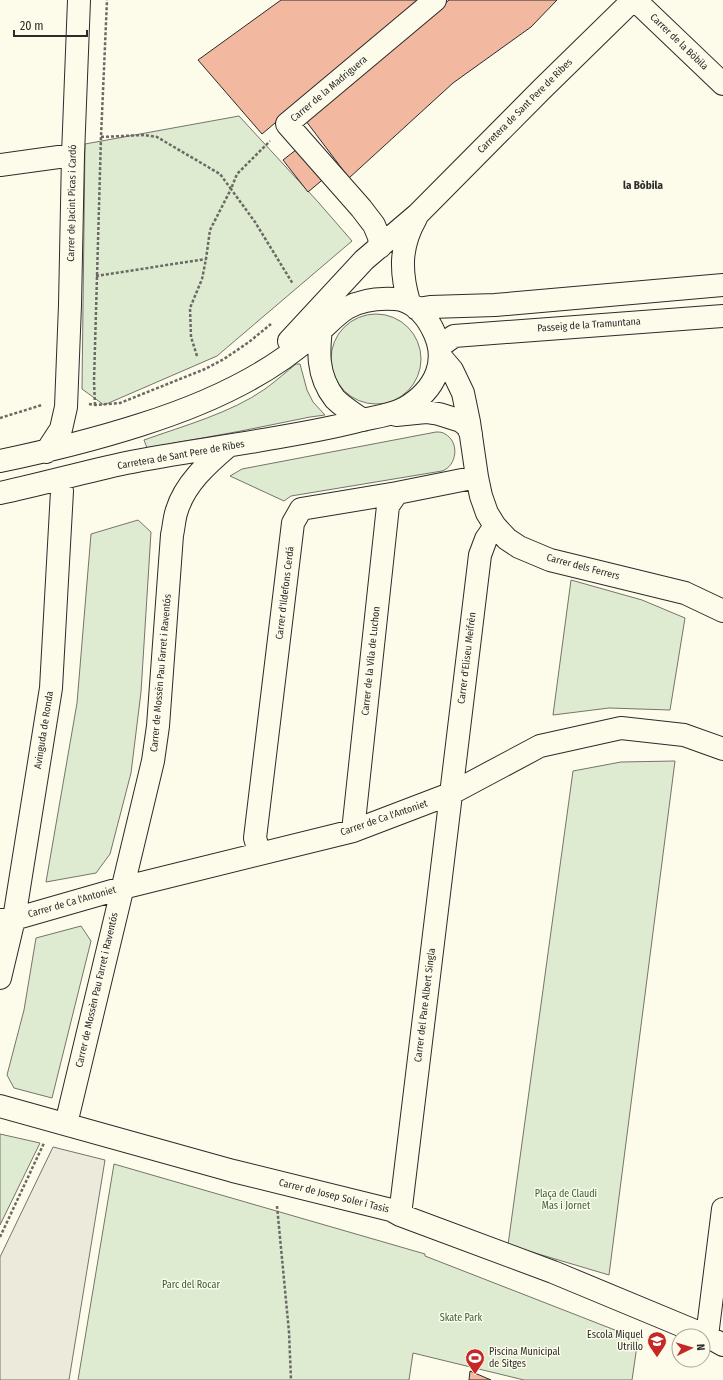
<svg xmlns="http://www.w3.org/2000/svg" width="723" height="1380" viewBox="0 0 723 1380" font-family="'Fira Sans Condensed',sans-serif">
<rect width="100%" height="100%" fill="#fdfbea"/>
<path fill="#deebd1" stroke="#74746e" d="M239,116L319,203L352,241L217,356L104,405L82,389L85,144Z
M331 359a45 45 0 1 1 90 0a45 45 0 1 1-90 0Z
M296,364H300L307,390L313,402L325,415L310,417L241,431L147,448L144,440C183,426 231,413 265,389C276,381 286,372 296,364Z
M436,432C439,432 443,432 445,434C460,442 457,466 442,471L291,496L284,501L230,476L242,469Z
M138,520L151,532L141,692L131,773L110,854L96,873L46,882L77,703L91,534Z
M571,580L642,600L685,618L670,710L609,708L553,715Z
M675,761L609,1275L508,1245L573,771L621,762Z
M81,926L91,941L52,1098L14,1088L7,1075L24,1010L36,938Z
M0,1134L40,1143L0,1225Z
M114,1164L425,1254V1256L638,1339L632,1380H524L413,1353L409,1380H78Z"/>
<path fill="#eceadb" stroke="#74746e" d="M53,1147L105,1160L69,1380H0V1257Z"/>
<path fill="#f2b8a0" stroke="#2b2b2b" d="M281,0H421L262,134L198,60Z
M449,0H557L531,27L453,83L349,178L306,121Z
M301,146L327,176L308,192L283,160Z
M470,1371L491,1380H469Z"/>
<g fill="none" stroke-linecap="round" stroke-linejoin="round">
<g stroke="#2b2b2b" stroke-width="24">
<path id="minor" d="M635,0L723,84
M0,165L73,155
M380,247L379,237L374,225L361,208L287,124L435,0
M409,302C400,271 400,246 416,218
M417,309L430,307L495,305L723,285
M322,321C318,350 316,375 335,399C343,407 354,414 363,420
M289,341L364,260L418,214L541,90L633,0
M439,347L454,336L723,316
M440,356L452,370L463,393L469,422L477,477L481,496L487,513L495,526L507,539L519,547L550,560L685,593L723,611
M396,415L426,412L439,414L461,421L467,426L471,434
M46,452L61,429L66,407L70,305L73,155L79,0
M0,461C48,451 93,440 140,425C191,409 240,389 284,358C296,349 308,340 320,331C329,323 337,314 347,308C361,300 379,298 395,299C412,300 425,314 432,328C450,361 435,390 405,408C392,415 376,417 362,420C333,428 303,433 274,438C225,447 175,453 126,463C84,472 42,484 0,493
M353,831L388,506L397,493
M264,853L258,848L255,838L293,523L301,509L397,493L477,477
M0,920L14,919L122,888L353,831L450,794L540,746L621,728L684,735L723,749
M0,978L14,919L51,688L62,491L57,480
M0,1106L233,1171L391,1210L400,1215L553,1272L707,1336L723,1345
M66,1124L153,761L158,726L172,535C174,527 174,518 177,510C185,484 207,464 227,447
M400,1215L480,555L486,539L495,526
M707,1336L723,1209"/>
</g>
<path stroke="#6a6964" stroke-width="2.5" stroke-dasharray="3 2" stroke-linecap="butt" d="M101,137L144,135L157,137L220,174L231,189L237,174L270,141
M96,276L206,259
M197,356L191,337L190,308L202,279L206,259L210,230L231,189L255,222L293,284
M89,404L95,405L120,403L205,369L224,359L249,342L271,324
M95,405L94,381L101,137L107,0
M0,418L42,405
M277,1206L289,1332L291,1380
M0,1237L44,1143"/>
<use href="#minor" stroke="#fdfbea" stroke-width="22"/>
</g>
<defs>
<g id="school-pin" transform="scale(1)"><path d="M0 17L-7.5 6A9.5 9.5 0 1 1 7.5 6Z" fill="#c62828" stroke="#fdfbea"/><path d="M0-5L7-2L0 1L-7-2ZM-4 1L0 2.5L4 1V4Q0 6-4 4Z" fill="#fff"/></g>
<g id="stadium-pin" transform="scale(1)"><path d="M0 17L-7.5 6A9.5 9.5 0 1 1 7.5 6Z" fill="#c62828" stroke="#fdfbea"/><path d="M0-5a6.5 5 0 1 0 0 10a6.5 5 0 1 0 0-10ZM-3.5-1.8h7v3.6h-7Z" fill="#fff"/></g>
</defs>
<g fill-rule="evenodd">
<use href="#school-pin" x="657" y="1341"/>
<use href="#stadium-pin" x="475" y="1358"/>
</g>
<g text-anchor="middle" dominant-baseline="central" stroke-width="3" stroke-linejoin="round" paint-order="stroke">
<g font-size="10" fill="#2b2b2b" stroke="#fdfbea">
<text transform="translate(679 42) rotate(44)">Carrer de la Bòbila</text>
<text transform="translate(329 89) rotate(-40)">Carrer de la Madriguera</text>
<text transform="translate(525 106) rotate(-45)">Carretera de Sant Pere de Ribes</text>
<text transform="translate(72 203) rotate(-89)">Carrer de Jacint Picas i Cardó</text>
<text transform="translate(589 325) rotate(-4)">Passeig de la Tramuntana</text>
<text transform="translate(181 455) rotate(-10)">Carretera de Sant Pere de Ribes</text>
<text transform="translate(583 567) rotate(15)">Carrer dels Ferrers</text>
<text transform="translate(285 593) rotate(-83)">Carrer d'Ildefons Cerdá</text>
<text transform="translate(467 658) rotate(-83)">Carrer d'Eliseu Meifrèn</text>
<text transform="translate(371 661) rotate(-84)">Carrer de la Vila de Luchon</text>
<text transform="translate(161 673) rotate(-85)">Carrer de Mossèn Pau Farret i Raventós</text>
<text transform="translate(44 730) rotate(-81)">Avinguda de Ronda</text>
<text transform="translate(384 818) rotate(-19)">Carrer de Ca l'Antoniet</text>
<text transform="translate(72 902) rotate(-16)">Carrer de Ca l'Antoniet</text>
<text transform="translate(97 990) rotate(-77)">Carrer de Mossèn Pau Farret i Raventós</text>
<text transform="translate(425 1005) rotate(-83)">Carrer del Pare Albert Singla</text>
<text transform="translate(334 1196) rotate(14)">Carrer de Josep Soler i Tasis</text>
</g>
<g font-size="10" fill="#34623c" stroke="#fdfbea">
<text x="566" y="1194">Plaça de Claudi<tspan x="566" dy="12">Mas i Jornet</tspan></text>
<text x="191" y="1285">Parc del Rocar</text>
<text x="461" y="1318">Skate Park</text>
</g>
<g font-size="10" fill="#2b2b2b" stroke="#fdfbea" text-anchor="end">
<text x="643" y="1335">Escola Miquel<tspan x="643" dy="12">Utrillo</tspan></text>
<text x="489" y="1352" text-anchor="start">Piscina Municipal<tspan x="489" dy="12">de Sitges</tspan></text>
</g>
<g font-size="11" font-weight="bold" fill="#2b2b2b" stroke="#fdfbea">
<text x="643" y="185">la Bòbila</text>
</g>
</g>
<g transform="translate(691 1348) rotate(85)"><circle r="19" fill="#fdfbea" stroke="#a9a89e"/>
<path d="M0-3L7 15L0 10L-7 15Z" fill="#c62828"/>
<text y="-6" font-size="11" font-weight="bold" text-anchor="middle" fill="#2b2b2b">N</text>
</g>
<path d="M14 30v6h73v-6" fill="none" stroke="#2b2b2b" stroke-width="2"/>
<text x="20" y="30" font-size="12" fill="#2b2b2b" stroke="#fdfbea" stroke-width="3" paint-order="stroke">20 m</text>
</svg>
